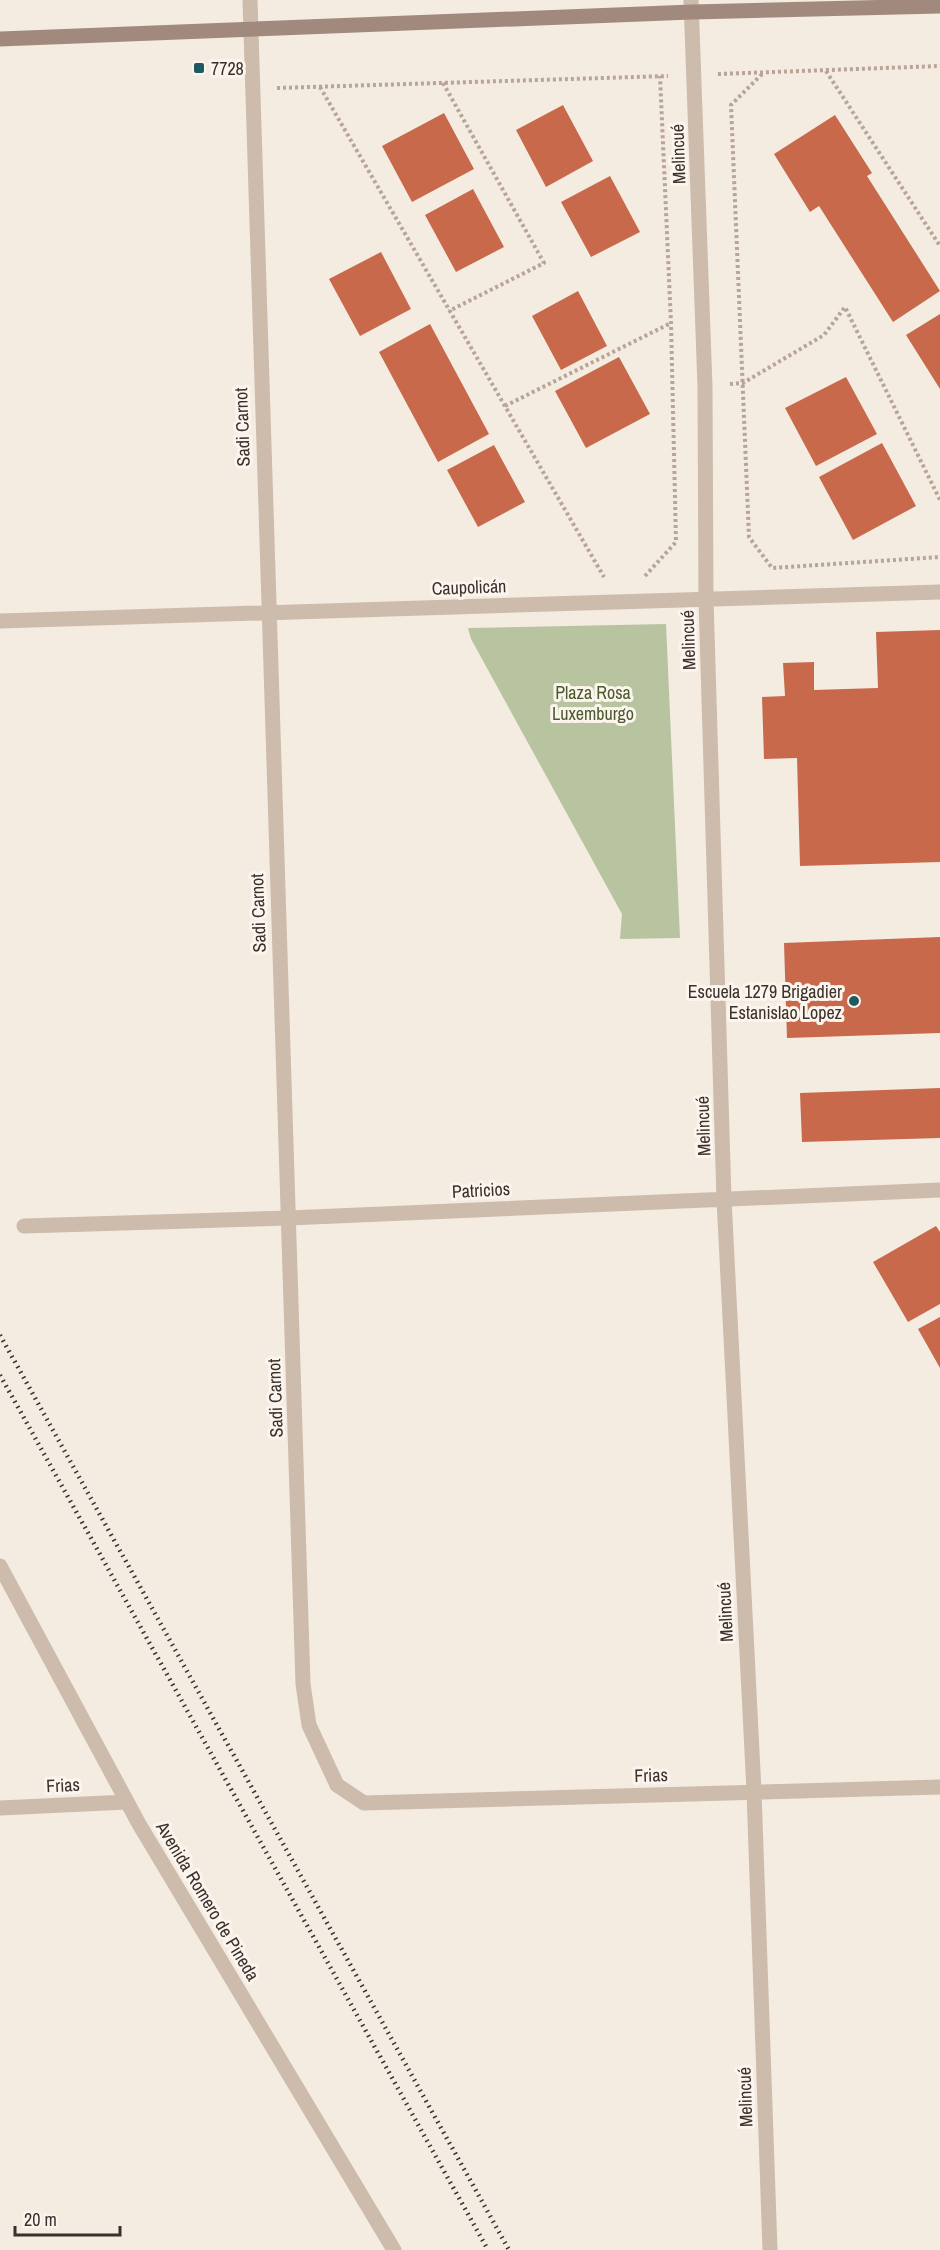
<svg xmlns="http://www.w3.org/2000/svg" width="940" height="2250" viewBox="0 0 940 2250" font-family="'Archivo Narrow',sans-serif">
<rect width="100%" height="100%" fill="#f4ebe1"/>
<path fill="#b8c4a0" d="M666,624L680,938L620,939L622,914L471,639L468,628Z"/>
<path fill="#c8694b" d="M563,105L593,161L546,187L516,130Z
M444,113L474,169L412,202L382,146Z
M835,115L872,173L867,176L940,291L893,322L819,206L810,212L774,154Z
M610,176L640,232L591,257L561,202Z
M473,189L504,247L456,272L425,215Z
M381,252L411,309L360,336L329,279Z
M578,291L607,346L561,370L532,316Z
M940,314V389L906,335Z
M430,324L489,434L438,462L379,352Z
M619,357L650,414L586,448L555,391Z
M846,377L877,434L816,466L785,408Z
M882,443L916,506L853,540L819,477Z
M494,445L525,502L478,527L447,470Z
M940,630V862L800,866L797,758L764,759L762,697L785,696L783,663L814,662V690L878,688L876,632Z
M940,937V1033L787,1038L784,943Z
M940,1088V1138L802,1142L800,1093Z
M936,1226L940,1232V1304L908,1322L873,1262Z
M940,1317V1368L918,1329Z"/>
<g fill="none" stroke-linecap="round" stroke-linejoin="round">
<path stroke="#b9a596" stroke-width="4" stroke-dasharray="3 3" stroke-linecap="butt" d="M826,71L940,246
M718,74L940,66
M762,74L731,105L749,537L772,568L940,557
M443,83L544,263L449,311
M320,87L604,577
M277,88L668,76
M730,384L743,383L824,335L845,307L940,500
M505,406L671,323
M645,576L676,542L671,323L660,76"/>
<path stroke="#cdbbac" stroke-width="15" d="M250,0C263,561 286,1122 303,1684L309,1725L337,1785L364,1803L940,1787
M691,0L705,387L706,599L724,1199L754,1791L770,2250
M0,621L940,592
M24,1226L289,1218L940,1190
M0,1566L139,1824L394,2250
M0,1808L127,1802"/>
<path stroke="#a18a7d" stroke-width="15" d="M0,39L692,12L940,6"/>
<path stroke="#3b302b" stroke-width="4.5" stroke-dasharray="1.5 4.5" stroke-linecap="butt" d="M0,1335L509,2250
M0,1375L488,2250"/>
</g>
<g fill="#1f5a5e" stroke="#fbf5ee" stroke-width="2">
<rect x="193" y="62" width="12" height="12" rx="3"/>
<circle cx="854" cy="1001" r="6"/>
</g>
<g text-anchor="middle" dominant-baseline="central" stroke-width="6" stroke-linejoin="round" paint-order="stroke">
<g font-size="18" fill="#3b302b" stroke="#fbf5ee" text-anchor="start">
<text x="211" y="68">7728</text>
<text x="842" y="991" text-anchor="end">Escuela 1279 Brigadier<tspan x="842" dy="21">Estanislao Lopez</tspan></text>
</g>
<g font-size="18" fill="#3b302b" stroke="#fbf5ee">
<text transform="translate(678 154) rotate(-92)">Melincué</text>
<text transform="translate(242 427) rotate(-92)">Sadi Carnot</text>
<text transform="translate(469 587) rotate(-2)">Caupolicán</text>
<text transform="translate(688 640) rotate(-92)">Melincué</text>
<text transform="translate(258 913) rotate(-92)">Sadi Carnot</text>
<text transform="translate(703 1126) rotate(-92)">Melincué</text>
<text transform="translate(481 1190) rotate(-3)">Patricios</text>
<text transform="translate(275 1398) rotate(-92)">Sadi Carnot</text>
<text transform="translate(725 1612) rotate(-93)">Melincué</text>
<text transform="translate(651 1775) rotate(-2)">Frias</text>
<text transform="translate(63 1785) rotate(-3)">Frias</text>
<text transform="translate(208 1901) rotate(59)">Avenida Romero de Pineda</text>
<text transform="translate(745 2097) rotate(-92)">Melincué</text>
</g>
<g font-size="18" fill="#4a5a2e" stroke="#fbf5ee">
<text x="593" y="692">Plaza Rosa<tspan x="593" dy="21">Luxemburgo</tspan></text>
</g>
</g>
<path d="M15 2226v9h105v-9" fill="none" stroke="#3b302b" stroke-width="3"/>
<text x="24" y="2226" font-size="18" fill="#3b302b" stroke="#fbf5ee" stroke-width="4.5" paint-order="stroke">20 m</text>
</svg>
